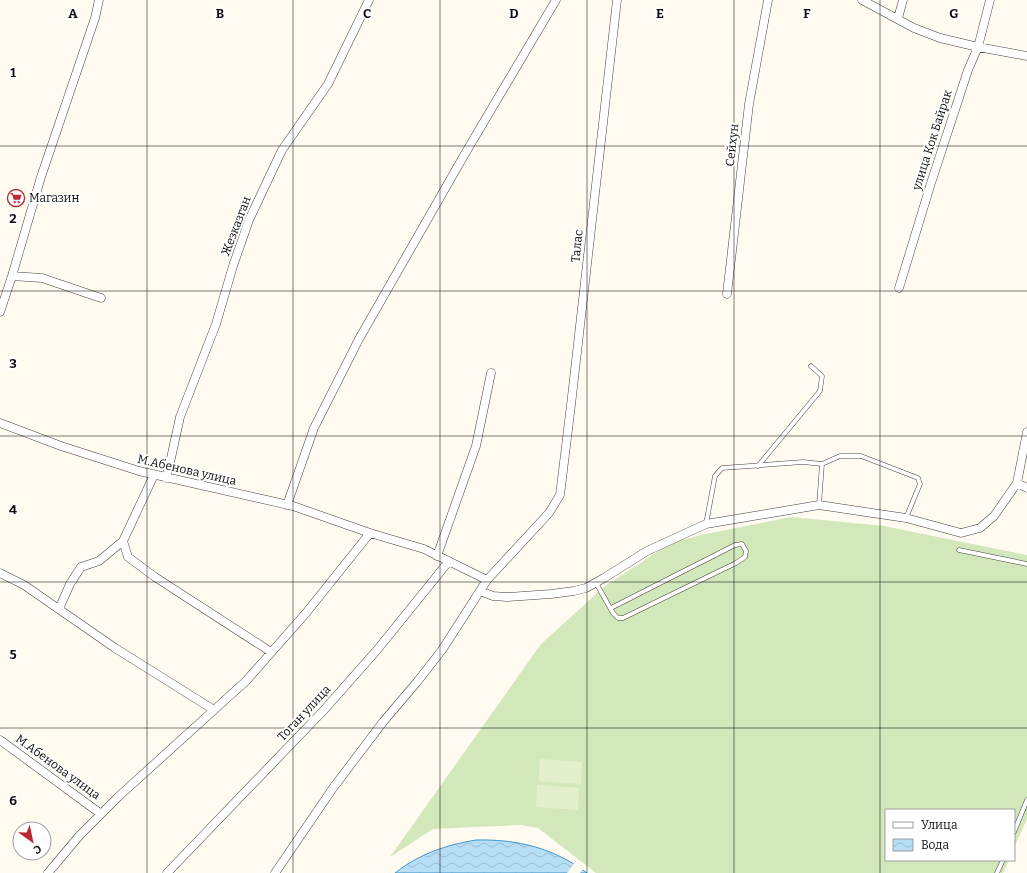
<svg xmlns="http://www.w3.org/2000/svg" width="1027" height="873" viewBox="0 0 1027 873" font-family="Bitter,serif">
<defs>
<pattern id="water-waves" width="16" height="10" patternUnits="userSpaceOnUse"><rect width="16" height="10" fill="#b6def5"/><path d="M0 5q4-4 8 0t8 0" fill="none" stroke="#9bbdd1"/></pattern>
</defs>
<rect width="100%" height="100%" fill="#fffbf0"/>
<path fill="#d3e8ba" d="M791,517L884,526L1027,555V819L1014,848V810H886V860H1009L1003,873H596L538,828L521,825L433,829L390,857L541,644L605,586L671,543L701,535Z"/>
<path fill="#e4f0cc" d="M540,759L582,762L581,784L539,781Z
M537,785L579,788L578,810L536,807Z"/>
<path fill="url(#water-waves)" stroke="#3f95ca" d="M476,840C517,839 554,848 587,873H395C419,854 446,845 476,840Z"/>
<path fill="#fffbf0" d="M575,862L584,868L580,873H567Z"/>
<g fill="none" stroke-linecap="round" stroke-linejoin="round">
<g stroke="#414141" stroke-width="5">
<path id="service" d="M758,466L820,391L822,376L811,366
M819,505L822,464
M706,524L715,476L722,468L803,462L822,464L840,456H861L918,478L920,484L906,518
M959,550L1027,564
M596,583L613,613L618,618H623L736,563L745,557L746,551L742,544L735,545L611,608
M1014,832L1027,800
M997,873L1003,860"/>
</g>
<g stroke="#414141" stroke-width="9">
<path id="minor" d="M862,0L914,28L940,38L978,47L1027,56
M898,18L903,0
M12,276L42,278L101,298
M899,288L931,183L968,70L978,47L990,0
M727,294L749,104L768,0
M0,312L12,276L41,177L95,18L99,0
M0,423L61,446L139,471L293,506L370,533L424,549L487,580
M154,475L123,541L128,557L155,577L271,652
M166,478L171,458L180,417L216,324L233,266L249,220L282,150L328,84L369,0
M1017,483L1027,432
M287,505L314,428L359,339L466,152L556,0
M437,556L476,446L491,373
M0,573L24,585L115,648L214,710
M480,591L493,596L507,597L551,594L574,591L586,588L604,578L647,551L706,524L819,505L906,518L961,533L980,528L994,516L1017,483L1027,488
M59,609L70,584L81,567L99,561L123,541
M0,740L101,814
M48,873L80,835L118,797L246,681L306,613L370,533
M167,873L324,710L377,650L449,561
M275,873L333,788L383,722L417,682L442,650L487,580L549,513L560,495L571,405L617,0"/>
</g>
<use href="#service" stroke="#fff" stroke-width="4"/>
<use href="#minor" stroke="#fff" stroke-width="8"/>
</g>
<path fill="none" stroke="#0e0e0e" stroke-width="1" stroke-opacity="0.55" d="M147,0V873M293,0V873M440,0V873M587,0V873M734,0V873M880,0V873M0,146H1027M0,291H1027M0,436H1027M0,582H1027M0,728H1027"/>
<defs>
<g id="supermarket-ring" transform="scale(0.9)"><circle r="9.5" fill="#fff" stroke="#bb2933" stroke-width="1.5"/><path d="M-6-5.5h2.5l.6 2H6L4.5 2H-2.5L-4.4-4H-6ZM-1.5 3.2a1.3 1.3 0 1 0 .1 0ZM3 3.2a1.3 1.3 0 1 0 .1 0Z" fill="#bb2933"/></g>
</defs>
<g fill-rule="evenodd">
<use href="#supermarket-ring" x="16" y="198"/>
</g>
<g text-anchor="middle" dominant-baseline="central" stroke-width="4" stroke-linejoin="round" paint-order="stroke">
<g font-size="12" fill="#0e0e0e" stroke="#fff">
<text transform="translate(932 140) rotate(-72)">улица Кок Байрак</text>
<text transform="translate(732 145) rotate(-84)">Сейхун</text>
<text transform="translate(236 226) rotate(-69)">Жезказган</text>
<text transform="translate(577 246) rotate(-84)">Талас</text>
<text transform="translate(187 470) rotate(13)">М.Абенова улица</text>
<text transform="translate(304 713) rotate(-47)">Тоган улица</text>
<text transform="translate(58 767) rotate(36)">М.Абенова улица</text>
</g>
<g font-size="12" fill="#0e0e0e" stroke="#fff" text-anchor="start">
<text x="29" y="198">Магазин</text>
</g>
</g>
<g font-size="13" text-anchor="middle" font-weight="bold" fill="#0e0e0e" stroke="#fff" stroke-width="4" stroke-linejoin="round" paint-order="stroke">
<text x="73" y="18">A</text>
<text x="220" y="18">B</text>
<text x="367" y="18">C</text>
<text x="514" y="18">D</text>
<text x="660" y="18">E</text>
<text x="807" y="18">F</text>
<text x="954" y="18">G</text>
<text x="13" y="77">1</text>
<text x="13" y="223">2</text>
<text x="13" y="368">3</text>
<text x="13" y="514">4</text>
<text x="13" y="659">5</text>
<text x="13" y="805">6</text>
</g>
<rect x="885" y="809" width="130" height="52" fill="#ffffff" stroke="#9f9f9f"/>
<rect x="893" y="822" width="20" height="6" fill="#ffffff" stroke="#9f9f9f"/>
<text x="921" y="829" font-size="12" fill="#0e0e0e">Улица</text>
<rect x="893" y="839" width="20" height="12" fill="url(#water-waves)" stroke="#9f9f9f"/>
<text x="921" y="849" font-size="12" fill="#0e0e0e">Вода</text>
<g transform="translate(32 841) rotate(147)"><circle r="19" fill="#ffffff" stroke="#9f9f9f"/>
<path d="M0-3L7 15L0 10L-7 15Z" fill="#bb2933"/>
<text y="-6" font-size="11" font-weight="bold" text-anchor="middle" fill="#0e0e0e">С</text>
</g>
</svg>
